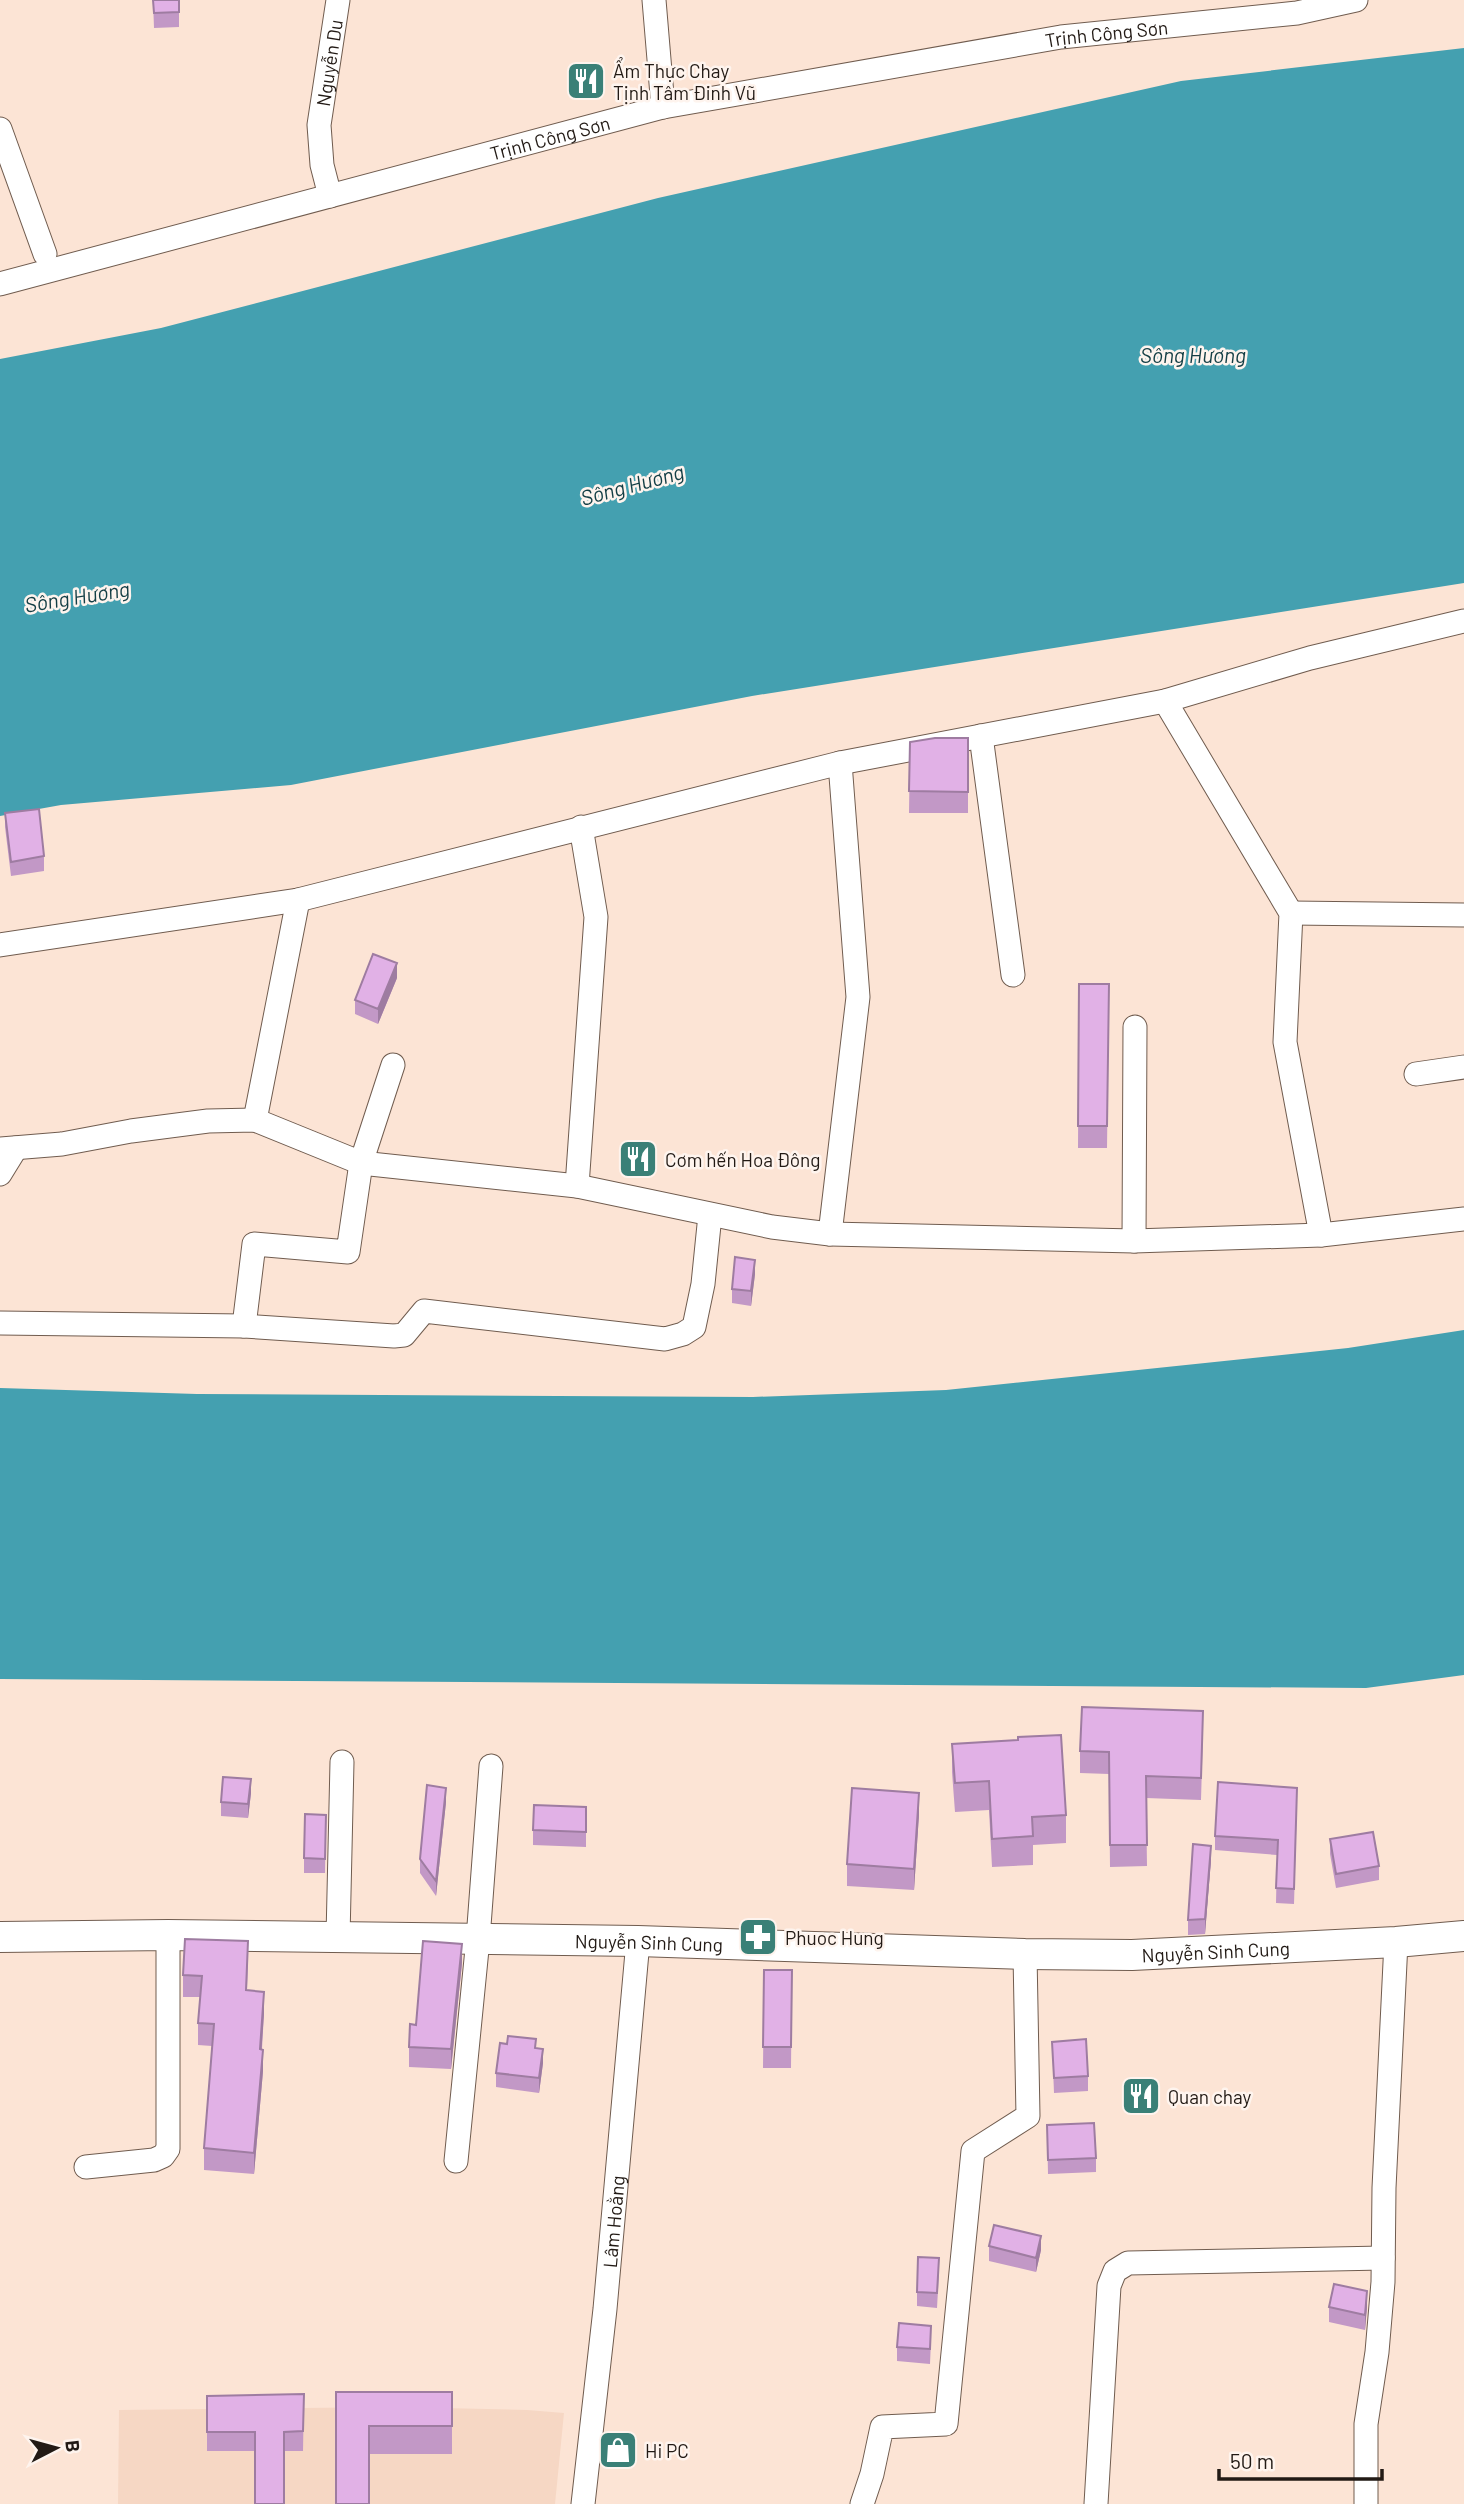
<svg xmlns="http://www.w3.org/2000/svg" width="1464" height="2504" viewBox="0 0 1464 2504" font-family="Barlow,sans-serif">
<rect width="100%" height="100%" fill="#fce4d5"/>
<path fill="#f6d7c4" d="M396,2407L527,2410L564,2413L555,2504H118L119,2410Z"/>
<path fill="#44a0b0" d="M1464,48V583L752,696L291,785L61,805L0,816V359L161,328L658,198L1181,81Z
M1464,1330V1675L1366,1688L0,1679V1388L197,1394L753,1397L946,1390L1348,1348Z"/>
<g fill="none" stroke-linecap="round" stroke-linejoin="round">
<g stroke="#705c4f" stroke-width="25">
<g id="minor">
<path d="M654,0L663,107"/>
<path d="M0,129L45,254"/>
<path id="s1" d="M330,196L322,165L319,125L338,0"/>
<path id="s2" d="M0,284L663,107L1061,37L1297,13L1356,0"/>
<path d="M1165,701L1291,913L1285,1042L1321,1235"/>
<path d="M981,736L1013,975"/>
<path d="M1291,913L1464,915"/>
<path d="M0,945L298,900L840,763L1165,701L1310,658L1464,621"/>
<path d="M1416,1074L1464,1067"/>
<path d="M255,1120L298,900"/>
<path d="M0,1149L62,1144L131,1131L208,1121L255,1120L361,1163L577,1186L772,1227L830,1234L1134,1241L1321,1235L1464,1219"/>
<path d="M0,1174L16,1148"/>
<path d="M577,1186L596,917L581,827"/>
<path d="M830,1234L858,997L840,763"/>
<path d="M1134,1241L1135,1027"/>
<path d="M0,1323L244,1326L394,1336L404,1335L424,1311L665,1339L683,1334L694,1327L703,1284L710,1215"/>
<path d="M244,1326L254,1244L348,1252L361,1163L393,1065"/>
<path d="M338,1937L342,1762"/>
<path d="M456,2161L478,1939L491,1766"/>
<path d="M86,2167L154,2160L163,2156L168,2149V1935"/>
<path id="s3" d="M583,2504L605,2309L638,1941"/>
<path d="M862,2504L872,2474L882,2427L946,2424L973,2151L1028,2116L1025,1954"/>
<path d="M1096,2504L1109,2286L1115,2271L1128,2263L1383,2258"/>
<path d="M1366,2504V2424L1377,2352L1383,2282L1384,2188L1396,1942"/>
</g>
</g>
<g stroke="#705c4f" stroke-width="32">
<g id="major">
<path id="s4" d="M0,1937L168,1935L638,1941L1025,1954L1132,1955L1396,1942L1464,1936"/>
</g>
</g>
<use href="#minor" stroke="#fff" stroke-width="23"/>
<use href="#major" stroke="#fff" stroke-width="30"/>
</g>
<path fill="#c298c6" d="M153,0H179V27L154,28Z
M968,738V813H909L910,742Z
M5,813L44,856V871L11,876L5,827Z
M397,978L378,1024L355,1014V1000Z
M1079,984H1109L1107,1148H1078Z
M755,1274L751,1306L732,1303V1289Z
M1203,1732L1201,1800L1146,1798L1147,1866L1110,1867L1109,1774L1080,1773V1751Z
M952,1744L1066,1815V1843L1033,1845V1865L992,1867L989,1810L955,1812L952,1772Z
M251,1793L248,1818L221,1816V1802Z
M446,1802L436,1896L420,1873V1859Z
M1297,1802L1294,1904L1276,1903L1277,1855L1215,1850V1836Z
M586,1807V1847L533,1845V1830Z
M919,1814L914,1890L847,1886V1864Z
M326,1815L325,1873H304V1858Z
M1330,1839L1379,1866V1880L1336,1888L1330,1854Z
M1211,1860L1205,1934L1188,1935V1920Z
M248,1963L247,1990L264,2013L262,2049L263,2071L254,2174L204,2170V2148L212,2046L198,2045V2023L200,1997H183V1975Z
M462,1963L451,2069L409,2067V2047Z
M764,1970H792L791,2068H763Z
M1052,2042L1088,2076V2091L1054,2093Z
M536,2048L543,2063L539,2093L496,2087V2073Z
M1047,2125L1096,2158V2172L1048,2174Z
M989,2246L1041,2250L1036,2272L989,2261Z
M939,2272L937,2308L917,2306V2292Z
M1367,2306L1365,2330L1329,2322V2307Z
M931,2340L930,2364L897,2361V2347Z
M336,2392H452V2454H369Z
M304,2394L303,2451H207V2396Z"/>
<path fill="#9e7ca1" d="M397,963V978L378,1024V1009Z
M755,1260V1274L751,1306V1291Z
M251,1779V1793L248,1818V1804Z
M446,1788V1802L436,1896V1881Z
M919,1793V1814L914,1890V1869Z
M1211,1846V1860L1205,1934V1919Z
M462,1944V1963L451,2069V2049Z
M264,1992V2013L260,2071V2049Z
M543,2049V2063L539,2093V2078Z
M263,2050V2071L254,2174V2153Z
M1041,2236V2250L1036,2272V2258Z
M1367,2291V2306L1365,2330V2315Z"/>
<path fill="#e1b1e6" stroke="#9e7ca1" stroke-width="2" d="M153,0H179V12L154,13Z
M935,738H968V792L909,791L910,742Z
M39,809L44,856L11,862L5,813Z
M373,954L397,963L378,1009L355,1000Z
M1079,984H1109L1107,1126H1078Z
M735,1257L755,1260L751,1291L732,1289Z
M1082,1707L1203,1711L1201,1778L1146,1776L1147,1845H1110L1109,1752L1080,1751Z
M1061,1735L1066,1815L1032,1817L1033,1836L992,1839L989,1781L955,1783L952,1744L1018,1740V1737Z
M223,1777L251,1779L248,1804L221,1802Z
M1218,1782L1297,1788L1294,1889L1276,1888L1278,1840L1215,1836Z
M427,1785L446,1788L436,1881L420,1859Z
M852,1788L919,1793L914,1869L847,1864Z
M534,1805L586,1807V1832L533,1830Z
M305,1814L326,1815L325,1859L304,1858Z
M1373,1832L1379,1866L1336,1874L1330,1839Z
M1193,1844L1211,1846L1205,1919L1188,1920Z
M185,1939L248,1941L246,1990L264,1992L260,2049L263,2050L254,2153L204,2148L214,2024L198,2023L202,1976L183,1975Z
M423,1941L462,1944L451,2049L409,2047L410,2024L416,2025Z
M764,1970H792L791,2047H763Z
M508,2036L536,2039L535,2048L543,2049L539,2078L496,2073L500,2043L507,2044Z
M1086,2039L1088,2076L1054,2078L1052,2042Z
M1094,2123L1096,2158L1048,2160L1047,2125Z
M994,2225L1041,2236L1036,2258L989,2246Z
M918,2257L939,2258L937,2293L917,2292Z
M1334,2284L1367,2291L1365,2315L1329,2307Z
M899,2323L931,2326L930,2349L897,2347Z
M336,2392H452V2426H369V2504H336Z
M304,2394L303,2431L284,2432V2504H255V2432H207V2396Z"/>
<defs>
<g id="restaurant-square" transform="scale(2.0125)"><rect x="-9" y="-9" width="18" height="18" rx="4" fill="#3a8077" stroke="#fef4ee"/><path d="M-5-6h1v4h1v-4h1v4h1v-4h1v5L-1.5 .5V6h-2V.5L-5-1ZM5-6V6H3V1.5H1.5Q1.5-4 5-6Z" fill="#fff"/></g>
<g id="pharmacy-square" transform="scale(2.0125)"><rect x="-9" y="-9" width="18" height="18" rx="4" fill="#3a8077" stroke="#fef4ee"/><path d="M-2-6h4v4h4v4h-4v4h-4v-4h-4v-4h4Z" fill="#fff"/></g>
<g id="shop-square" transform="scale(2.0125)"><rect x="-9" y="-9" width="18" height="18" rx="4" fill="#3a8077" stroke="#fef4ee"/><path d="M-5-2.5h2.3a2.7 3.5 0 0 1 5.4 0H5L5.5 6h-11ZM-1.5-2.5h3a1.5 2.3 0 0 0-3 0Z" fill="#fff"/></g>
</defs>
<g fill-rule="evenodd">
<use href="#restaurant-square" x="586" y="81"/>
<use href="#restaurant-square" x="638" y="1159"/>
<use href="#pharmacy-square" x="758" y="1937"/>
<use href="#restaurant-square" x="1141" y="2096"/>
<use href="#shop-square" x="618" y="2450"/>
</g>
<g text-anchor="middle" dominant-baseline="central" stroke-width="5" stroke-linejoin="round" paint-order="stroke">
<g font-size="19" fill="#221a15" stroke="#fef4ee">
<text stroke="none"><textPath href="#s2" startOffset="1136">Trịnh Công Sơn</textPath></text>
<text stroke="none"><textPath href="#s1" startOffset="135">Nguyễn Du</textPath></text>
<text stroke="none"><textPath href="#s2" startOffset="569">Trịnh Công Sơn</textPath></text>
<text stroke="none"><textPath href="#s4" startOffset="649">Nguyễn Sinh Cung</textPath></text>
<text stroke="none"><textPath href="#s4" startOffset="1216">Nguyễn Sinh Cung</textPath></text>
<text stroke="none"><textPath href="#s3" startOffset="284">Lâm Hoằng</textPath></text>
</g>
<g font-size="19" fill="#221a15" stroke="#fef4ee" text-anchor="start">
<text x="613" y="70">Ẩm Thực Chay<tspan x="613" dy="22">Tịnh Tâm Đinh Vũ</tspan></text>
<text x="665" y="1159">Cơm hến Hoa Đông</text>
<text x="785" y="1937">Phuoc Hung</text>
<text x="1168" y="2096">Quan chay</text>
<text x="645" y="2450">Hi PC</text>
</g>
<g font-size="21" font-style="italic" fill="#133e45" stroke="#fef4ee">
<text x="1193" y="354">Sông Hương</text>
<text transform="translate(632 484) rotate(-15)">Sông Hương</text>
<text transform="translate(77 596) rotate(-9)">Sông Hương</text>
</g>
</g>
<g transform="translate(56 2448) rotate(84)" stroke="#fef4ee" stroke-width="5" paint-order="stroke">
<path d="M0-5L12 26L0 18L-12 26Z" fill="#221a15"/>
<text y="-10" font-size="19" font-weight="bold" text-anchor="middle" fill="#221a15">B</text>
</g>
<path d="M1219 2469v10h163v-10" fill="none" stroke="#221a15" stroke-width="3.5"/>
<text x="1230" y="2469" font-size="21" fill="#221a15" stroke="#fef4ee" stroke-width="5" paint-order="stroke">50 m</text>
</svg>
